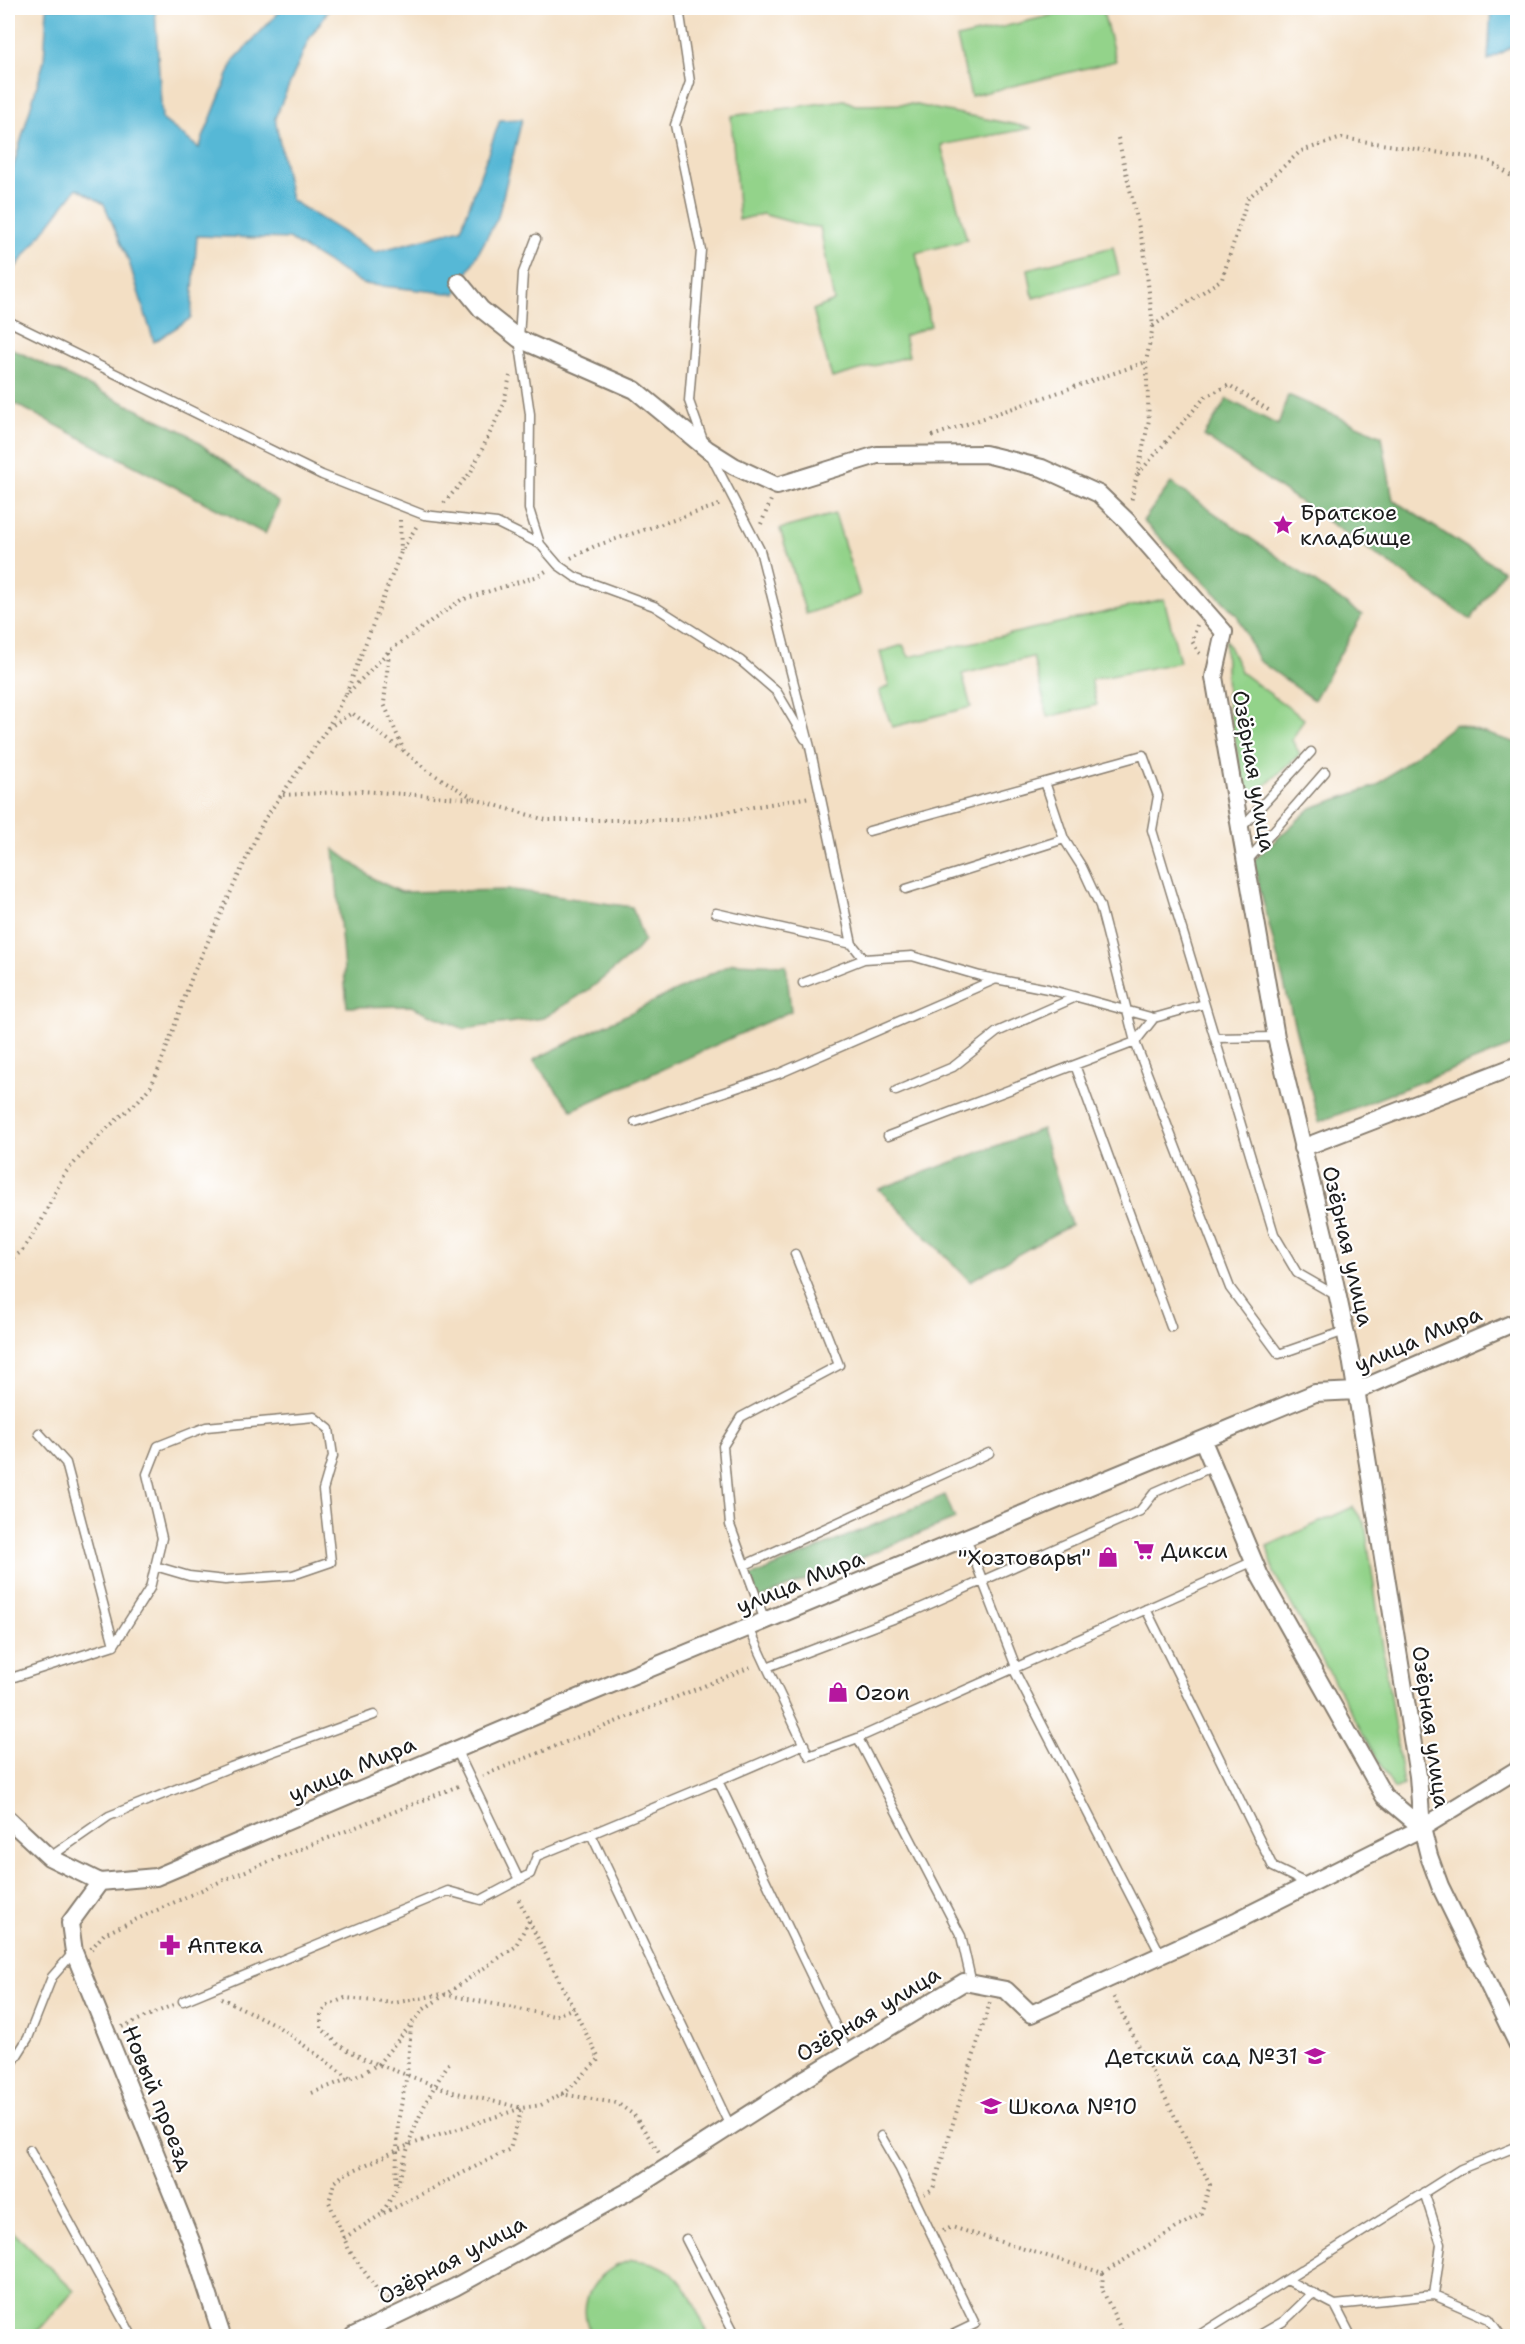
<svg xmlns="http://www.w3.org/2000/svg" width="1525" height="2344" viewBox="0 0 1525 2344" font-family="'Shantell Sans',sans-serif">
<rect width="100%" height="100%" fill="#fff"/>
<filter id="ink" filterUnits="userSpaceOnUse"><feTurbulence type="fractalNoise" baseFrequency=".0167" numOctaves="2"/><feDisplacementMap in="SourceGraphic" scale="12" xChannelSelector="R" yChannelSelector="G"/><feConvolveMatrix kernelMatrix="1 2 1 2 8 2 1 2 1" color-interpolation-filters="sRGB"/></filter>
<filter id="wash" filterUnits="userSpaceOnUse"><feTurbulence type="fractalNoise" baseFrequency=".008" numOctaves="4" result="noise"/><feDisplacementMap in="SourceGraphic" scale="24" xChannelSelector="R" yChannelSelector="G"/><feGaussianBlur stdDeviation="1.35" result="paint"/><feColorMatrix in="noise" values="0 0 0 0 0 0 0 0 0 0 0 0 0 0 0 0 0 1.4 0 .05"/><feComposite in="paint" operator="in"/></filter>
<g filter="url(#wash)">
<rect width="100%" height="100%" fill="#f3dfc4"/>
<path fill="#93d38a" stroke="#587853" stroke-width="1.5" d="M1082,8H1102L1116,61L971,96L957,38Z
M844,100L855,105L911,104L1032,128L941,145L967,240L916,253L931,326L904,336L909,356L832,378L813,310L834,301L820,227L806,226L762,214L739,220L731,116Z
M1113,247L1119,274L1033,298L1028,269Z
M835,514L860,595L806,614L780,529Z
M1164,599L1180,662L1091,680L1097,705L1048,717L1033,657L962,674L971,707L892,727L879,691L889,686L880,652L903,645L909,657Z
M1225,638L1242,673L1304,719L1292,740L1300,754L1247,802L1227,700Z
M1353,1507L1365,1524L1403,1785L1394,1789L1274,1573L1267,1546Z
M8,2227L74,2291L37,2332L42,2336H8Z
M632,2260C684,2263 689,2296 709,2336H592C573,2300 597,2270 632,2260Z"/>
<path fill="#76b576" stroke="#496849" stroke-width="1.5" d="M8,347L186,433L279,503L265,534L8,400Z
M1288,395L1382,436L1393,500L1503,571L1471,620L1204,436L1227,399L1278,425Z
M1171,483L1362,615L1314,700L1258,660L1237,615L1143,521Z
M1455,724L1517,743V1044L1319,1122L1253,861L1311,808L1376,786Z
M334,849L374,879L401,892L513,890L632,907L644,941L634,953L590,989L544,1018L464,1029L411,1006L347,1007Z
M733,963L786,965L791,1011L572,1110L533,1060Z
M1042,1129L1071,1225L970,1281L879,1189Z
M945,1495L955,1519L759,1599L750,1577Z"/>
<path fill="#57b8d6" stroke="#3a6a79" stroke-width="1.5" d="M47,8H155L162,119L199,148L234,60L283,8H330L309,39L275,118L291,200L375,252L461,229L500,120L522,119L498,217L456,294L363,284L289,239L197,236L191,318L154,342L129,262L104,204L77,188L8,277V174L12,171L44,61Z
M1491,8H1517V44L1488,60Z"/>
</g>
<g filter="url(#ink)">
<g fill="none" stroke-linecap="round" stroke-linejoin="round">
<g stroke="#887e70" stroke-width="11">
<path id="service" d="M679,8L690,82L675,125L701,250L689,401L704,443
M536,239L523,273L519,339L530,414L529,509L540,544L558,565L575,577L654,606L741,661L777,692L805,739
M8,321L322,475L424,515L497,523L540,544
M710,454L760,550L810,747L852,944L864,959L912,956L980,976L1048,989L1154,1018
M1045,782L1064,839L1082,867L1100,906L1135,1042L1230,1288L1279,1354L1345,1331
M1241,828L1311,752
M869,831L1143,755L1158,796L1152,830L1274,1234L1297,1273L1337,1296
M1247,861L1325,772
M906,889L1064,839
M716,913L852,944
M803,983L864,959
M1215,1038L1276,1037
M1075,1065L1171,1327
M896,1091L953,1067L997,1032L1076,997
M635,1122L778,1074L996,979
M888,1136L1135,1042L1154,1018L1204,1004
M966,1538L1016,1667
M745,1565L989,1453
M1146,1609L1273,1867L1308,1884
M765,1621L730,1525L723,1446L741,1417L839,1365L795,1254
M749,1628L767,1667L914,1611L1140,1511L1155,1492L1214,1466
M114,1645L150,1588L162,1538L147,1474L158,1446L206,1427L314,1417L329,1429L333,1456L323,1490L331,1562L293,1575L225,1580L189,1576L155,1566
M767,1667L809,1756L858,1738L1254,1561
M1013,1668L1161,1955
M8,1679L114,1645L66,1463L39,1433
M858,1738L961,1936L972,1984
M804,1744L718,1781L848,2052
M456,1749L519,1880
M718,1781L591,1834L730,2126
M50,1857L109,1816L231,1767L374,1715
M183,2001L448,1891L481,1900L530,1874L537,1856L591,1834
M8,2070L28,2038L52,1977L74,1952
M881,2136L900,2169L975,2324L950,2336
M30,2150L132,2336
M1424,2192L1441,2244L1434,2295
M686,2239L736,2336
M1287,2280L1335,2305L1434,2295L1489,2319L1501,2336
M1335,2305L1351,2336
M1198,2336L1461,2169L1518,2146
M1258,2336L1284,2321L1313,2293"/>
</g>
<g stroke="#887e70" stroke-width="20">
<path id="minor" d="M459,282L481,309L519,339L635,390L707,449L734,466L777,486L877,455L985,454L1042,468L1099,494L1127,521L1224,632L1214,677L1276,1037L1329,1255L1351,1358L1418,1776L1422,1828L1429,1856L1440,1886L1518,2045
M1302,1148L1518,1065
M1203,1441L1260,1576L1384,1796L1422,1828
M8,1819L49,1857L100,1882
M100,1882L156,1877L559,1706L1315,1393L1356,1391L1518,1321
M100,1882L70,1923L74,1952L191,2241L222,2336
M353,2336L455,2287L636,2187L806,2078L964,1982L1006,1990L1031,2014L1238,1920L1422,1828L1518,1769"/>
</g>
<path stroke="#887e70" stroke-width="4" stroke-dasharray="1.5 4.5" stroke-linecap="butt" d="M1118,138L1144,249L1153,326L1146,362L1149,420L1131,502
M1153,326L1222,279L1248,198L1301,151L1342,138L1488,160L1510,175L1518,177
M932,436L1146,362
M1138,474L1205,397L1229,385L1270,411
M444,503L471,472L503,406L510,376
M400,520L401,551
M761,524L771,500
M571,558L595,546L722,504
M1197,625L1192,641L1201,656
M389,652L384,704L404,751L428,771L473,798
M346,694L401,552L418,524
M328,728L352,713L402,750
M283,795L361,791L474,799L546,820H679L810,797
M8,1261L21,1252L40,1224L64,1174L105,1130L137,1102L151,1086L160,1066L193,974L264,820L327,729L344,697L389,651L461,600L538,576L546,571
M482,1776L753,1666
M529,1921L599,2059L567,2091L541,2105L522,2108L453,2092L366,2060L339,2045L321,2028V2015L327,2006L345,1998L394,2003L443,1994L554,2016L574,2008
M91,1949L104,1934L226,1879L461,1785
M221,1998L276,2025L349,2078
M122,2027L173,2005
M312,2093L363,2073L378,2064L424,2009L515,1947L529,1921L517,1896
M561,2094L617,2103L634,2115L659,2152
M396,2183L398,2122L407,2074L411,2026
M924,2194L933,2189L990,2002
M943,2231L952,2227L1103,2273L1102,2289L1124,2336
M344,2238L382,2214
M1103,2273L1201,2213L1210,2185L1112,1994
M389,2299L381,2295L349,2250L329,2202L334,2183L343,2175L409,2145L522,2108L510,2149L382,2214C386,2206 392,2197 396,2189C403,2170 406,2149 414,2130C423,2106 435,2084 449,2063"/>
<use href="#service" stroke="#fff" stroke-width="8"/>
<use href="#minor" stroke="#fff" stroke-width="16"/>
</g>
</g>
<defs>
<g id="sight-bare" transform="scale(1.62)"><path d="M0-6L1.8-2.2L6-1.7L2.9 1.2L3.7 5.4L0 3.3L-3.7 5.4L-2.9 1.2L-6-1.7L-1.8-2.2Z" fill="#b5179e" stroke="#fff" stroke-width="2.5" paint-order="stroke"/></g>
<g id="supermarket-bare" transform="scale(1.62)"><path d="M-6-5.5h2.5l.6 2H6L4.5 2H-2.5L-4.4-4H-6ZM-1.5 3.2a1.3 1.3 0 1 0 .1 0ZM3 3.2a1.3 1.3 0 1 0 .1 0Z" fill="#b5179e" stroke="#fff" stroke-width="2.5" paint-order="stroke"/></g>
<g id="shop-bare" transform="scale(1.62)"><path d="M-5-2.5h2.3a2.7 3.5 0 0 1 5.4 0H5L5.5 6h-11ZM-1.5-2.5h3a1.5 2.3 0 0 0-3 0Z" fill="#b5179e" stroke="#fff" stroke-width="2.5" paint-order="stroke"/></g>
<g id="pharmacy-bare" transform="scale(1.62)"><path d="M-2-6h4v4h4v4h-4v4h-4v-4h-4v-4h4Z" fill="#b5179e" stroke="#fff" stroke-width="2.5" paint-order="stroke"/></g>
<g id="school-bare" transform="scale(1.62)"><path d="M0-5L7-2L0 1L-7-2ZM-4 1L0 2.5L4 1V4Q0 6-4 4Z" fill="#b5179e" stroke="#fff" stroke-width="2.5" paint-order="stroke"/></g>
</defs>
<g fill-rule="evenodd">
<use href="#sight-bare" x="1283" y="525"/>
<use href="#supermarket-bare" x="1144" y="1550"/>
<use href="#shop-bare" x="1108" y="1557"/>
<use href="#shop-bare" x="838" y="1692"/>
<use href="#pharmacy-bare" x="170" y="1945"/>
<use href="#school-bare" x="1315" y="2056"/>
<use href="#school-bare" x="991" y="2106"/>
</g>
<g text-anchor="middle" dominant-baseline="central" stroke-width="4.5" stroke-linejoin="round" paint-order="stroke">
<g font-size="22" fill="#1c1c1c" stroke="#fff" text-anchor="start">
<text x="1300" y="512">Братское<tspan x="1300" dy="25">кладбище</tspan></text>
<text x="1161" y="1550">Дикси</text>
<text x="1091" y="1557" text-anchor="end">"Хозтовары"</text>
<text x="855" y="1692">Ozon</text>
<text x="187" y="1945">Аптека</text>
<text x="1298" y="2056" text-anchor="end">Детский сад №31</text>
<text x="1008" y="2106">Школа №10</text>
</g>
<g font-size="22" fill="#1c1c1c" stroke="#fff">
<text transform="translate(1254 771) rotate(80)">Озёрная улица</text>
<text transform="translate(1348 1246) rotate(77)">Озёрная улица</text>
<text transform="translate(1418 1339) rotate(-23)">улица Мира</text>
<text transform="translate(800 1582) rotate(-22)">улица Мира</text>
<text transform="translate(1431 1727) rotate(82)">Озёрная улица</text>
<text transform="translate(352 1769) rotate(-23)">улица Мира</text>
<text transform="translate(868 2014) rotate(-31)">Озёрная улица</text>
<text transform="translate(158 2098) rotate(68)">Новый проезд</text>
<text transform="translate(452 2260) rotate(-28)">Озёрная улица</text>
</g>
</g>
<rect width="1525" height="2344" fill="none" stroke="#fff" stroke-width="30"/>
</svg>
